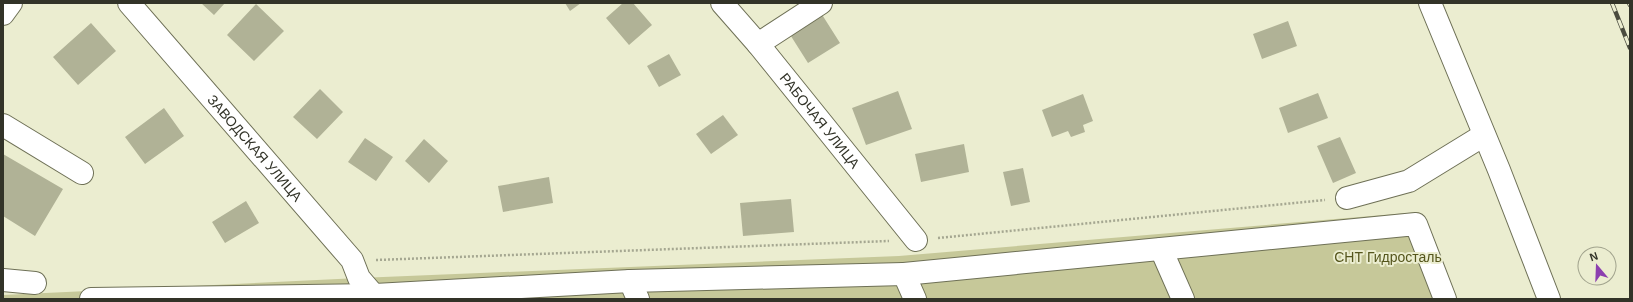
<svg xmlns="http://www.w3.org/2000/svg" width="1633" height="302" viewBox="0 0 1633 302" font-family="Helvetica,sans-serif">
<rect width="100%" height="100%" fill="#ebedd0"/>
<path fill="#c6c899" d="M1419,212L1454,299H3V295L359,278L899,256Z"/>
<path fill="#b0b296" d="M201,3H225L214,15Z
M565,3H581L570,11Z
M623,3H633L652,25L629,45L606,18Z
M256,4L284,31L254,61L227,35Z
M821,13L840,43L808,63L789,33Z
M1288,21L1297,46L1262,59L1253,34Z
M91,23L116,51L78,85L53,57Z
M669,54L681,75L659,87L647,66Z
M320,89L343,112L317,139L293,117Z
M898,91L912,129L866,145L852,108Z
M1318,93L1328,118L1288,133L1279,108Z
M1083,94L1093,121L1083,125L1085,132L1071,137L1068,131L1052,137L1042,110Z
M164,108L184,136L145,164L125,137Z
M723,115L738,135L711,154L696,134Z
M1340,137L1356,173L1333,183L1317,146Z
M365,138L393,157L376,181L348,162Z
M424,139L448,161L429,183L405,161Z
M964,144L969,172L921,182L915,154Z
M3,154L63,189L35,236L3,216Z
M1023,168L1030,202L1011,206L1003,172Z
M549,177L553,203L503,212L498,186Z
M791,199L794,232L743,236L740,203Z
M246,201L259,223L225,243L212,222Z"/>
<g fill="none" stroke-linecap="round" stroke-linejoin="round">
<g stroke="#6e7056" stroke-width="24">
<g id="minor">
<path id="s1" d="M129,3L352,260L359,278L377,299"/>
<path id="s2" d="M722,3L758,44L916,240"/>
<path d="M1430,3L1499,170L1549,299"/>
<path d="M3,14L11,3"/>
<path d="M758,44L821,3"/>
<path d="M3,125L82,173"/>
<path d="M1347,198L1409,181L1484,135"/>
<path d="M1161,249L1183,299"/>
<path d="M904,274L1416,224L1445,299"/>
<path d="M3,280L35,283"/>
<path d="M630,281L904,274L915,299"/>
<path d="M91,299L375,295L630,281L638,299"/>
</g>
</g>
<path stroke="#a5a791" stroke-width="2.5" stroke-dasharray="2 2" stroke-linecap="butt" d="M938,238L1325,200
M376,260L889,241"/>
<use href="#minor" stroke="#fff" stroke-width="22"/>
<g stroke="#4a4b3e" stroke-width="4.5">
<path id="rail" d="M1612,3L1630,48
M1629,3L1630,5"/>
</g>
<use href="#rail" stroke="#ebedd0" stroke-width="3" stroke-dasharray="9" stroke-linecap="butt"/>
</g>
<g text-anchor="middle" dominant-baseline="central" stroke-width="4" stroke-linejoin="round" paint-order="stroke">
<g font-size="14" fill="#323328" stroke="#ebedd0">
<text stroke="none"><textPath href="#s2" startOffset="153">РАБОЧАЯ УЛИЦА</textPath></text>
<text stroke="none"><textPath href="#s1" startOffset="192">ЗАВОДСКАЯ УЛИЦА</textPath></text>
</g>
<g font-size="14" fill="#55561d" stroke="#ebedd0">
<text x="1388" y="257">СНТ Гидросталь</text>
</g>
</g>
<rect width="1633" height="302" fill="none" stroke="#323328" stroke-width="8"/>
<g transform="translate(1597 266) rotate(341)"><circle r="19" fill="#ebedd0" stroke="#a1a38d"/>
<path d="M0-3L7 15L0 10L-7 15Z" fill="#8c3faf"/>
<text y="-6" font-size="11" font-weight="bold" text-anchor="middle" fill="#323328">N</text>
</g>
</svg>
